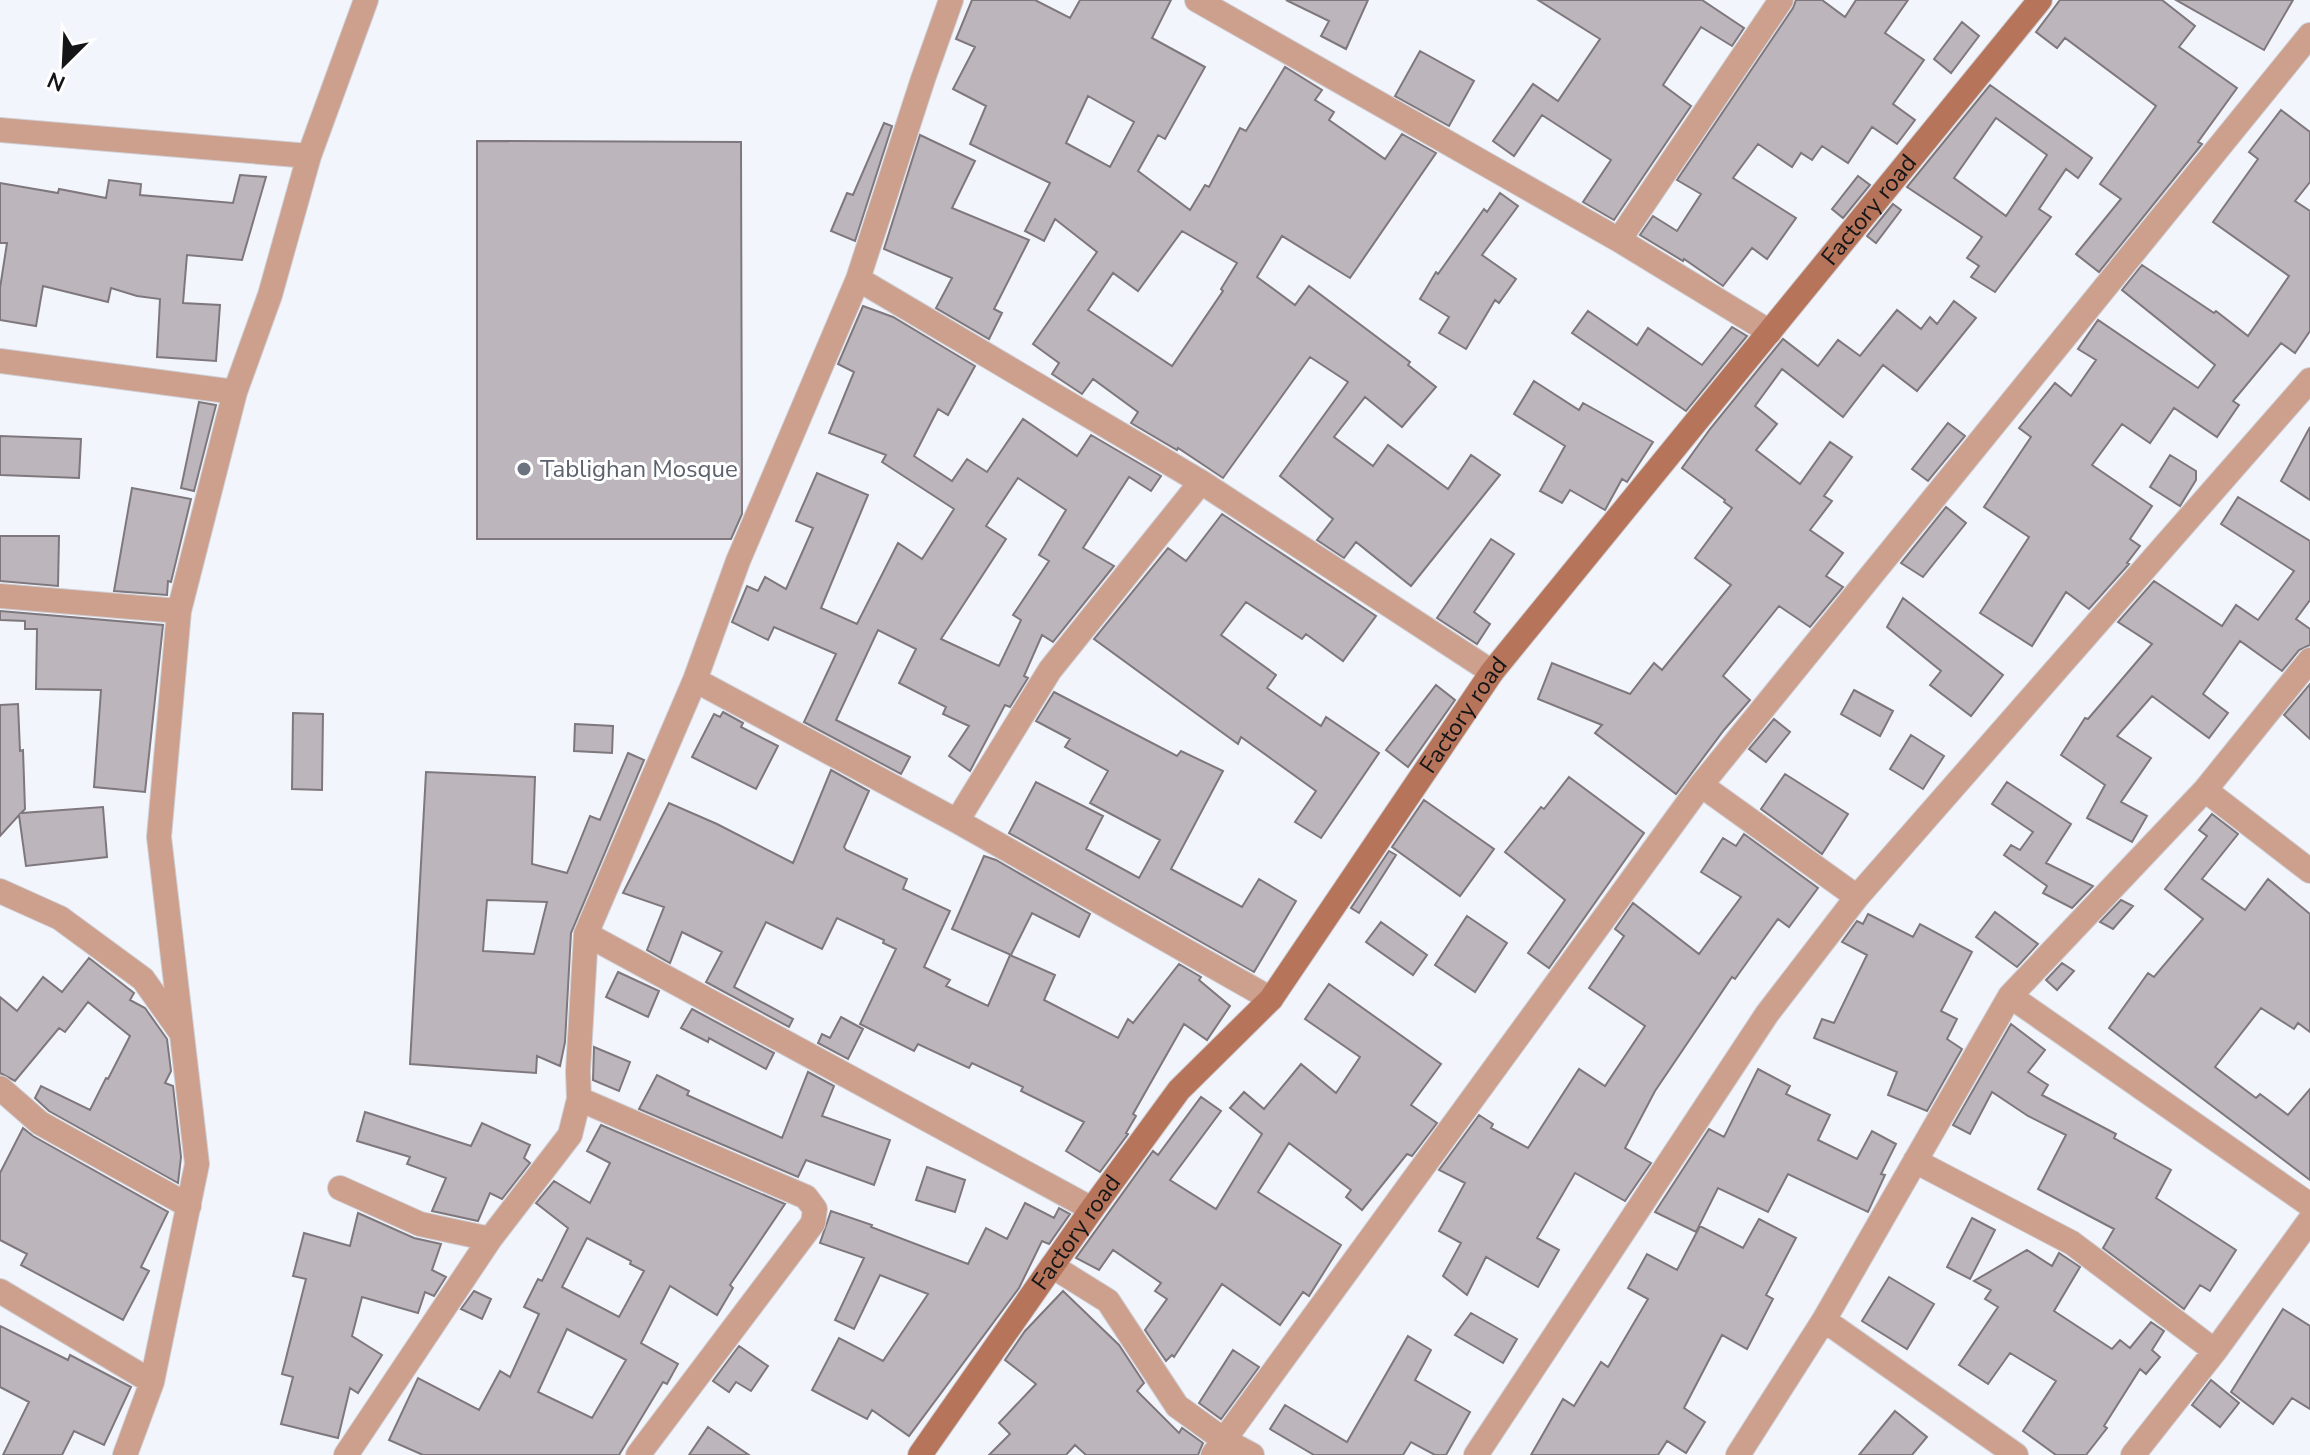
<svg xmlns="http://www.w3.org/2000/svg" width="2310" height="1455" viewBox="0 0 2310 1455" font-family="'Nunito Sans',sans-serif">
<rect width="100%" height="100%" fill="#f3f5fd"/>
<path fill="#bcb5bb" stroke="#7e787d" stroke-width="2" fill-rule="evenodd" d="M972,0H1035L1070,18L1080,0H1171L1152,38L1205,67L1165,139L1158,135L1138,171L1190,210L1205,185L1209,187L1240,128L1246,131L1285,67L1322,90L1315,100L1334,112L1329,120L1385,159L1402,134L1436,153L1350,278L1282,236L1257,277L1295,305L1309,286L1410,362L1408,365L1436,387L1402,427L1365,397L1334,437L1373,466L1388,445L1448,489L1471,455L1500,475L1411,586L1356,542L1344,558L1317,540L1333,519L1280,476L1348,382L1310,357L1223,478L1178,448L1177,450L1131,423L1138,412L1093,379L1082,394L1052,374L1059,363L1033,344L1097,252L1055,219L1044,241L1025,231L1050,183L970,144L986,106L953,89L975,47L956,39ZM1088,96L1134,122L1110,167L1066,143ZM1182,231L1237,263L1221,289L1223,291L1172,366L1088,310L1113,273L1138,291Z
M1286,0H1368L1346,49L1321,36L1329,21Z
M1538,0H1702L1744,28L1732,46L1701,27L1663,85L1691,106L1614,220L1583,202L1611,160L1542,115L1514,156L1493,141L1533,84L1558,101L1600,39Z
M1796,0H1822L1845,17L1856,0H1908L1885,33L1924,60L1893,104L1915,120L1897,144L1872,127L1848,163L1822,146L1812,160L1801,153L1792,167L1758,144L1733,178L1796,218L1767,259L1752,248L1723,286L1684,259L1683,261L1640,235L1653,216L1677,231L1701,194L1677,180L1793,8Z
M2060,0H2162L2195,26L2179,47L2237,88L2198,142L2202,144L2099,272L2076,254L2121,199L2100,184L2156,106L2065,38L2057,48L2036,32Z
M2176,0H2293L2264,50Z
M1962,22L1979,36L1951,73L1934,59Z
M1420,51L1474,81L1449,126L1395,96Z
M1990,85L2092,158L2078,178L2066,169L2039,209L2051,217L1995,292L1971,277L1979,266L1967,258L1982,237L1907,187ZM1996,118L2047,155L2006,216L1954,178Z
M2281,110L2310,132V182L2295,201L2310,211V331L2295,353L2281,343L2233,401L2239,405L2217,437L2174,408L2150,443L2122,424L2092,465L2152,506L2130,539L2140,546L2127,563L2129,564L2089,609L2066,592L2032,646L1980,613L2029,537L1984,507L2031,437L2019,428L2055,383L2071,396L2096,360L2078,349L2098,320L2198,388L2215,365L2122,290L2142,265L2214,313L2216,311L2248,336L2289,276L2213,222L2258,159L2249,152Z
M884,123L892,126L855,241L831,231L847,193L853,195Z
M920,135L975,161L952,208L1029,240L994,309L1002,313L989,339L936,308L952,278L884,249Z
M477,141L741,142L742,514L731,539H477Z
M240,175L266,177L242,260L187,255L183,303L220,305L216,361L157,357L160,299L137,296L111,288L108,302L43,286L36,326L0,320V288L7,243H0V183L58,193L59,189L106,198L109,180L141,184L140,195L233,203Z
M1858,176L1870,185L1843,218L1832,209Z
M1500,193L1518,206L1482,255L1516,279L1499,303L1495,300L1466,349L1439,333L1449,317L1420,299L1436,272L1438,274L1484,209L1487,212Z
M1893,204L1901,210L1876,243L1867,236Z
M1954,301L1976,318L1917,391L1883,365L1843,417L1782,369L1755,406L1777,424L1756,450L1800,484L1830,442L1852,457L1824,496L1832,501L1810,530L1843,553L1826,576L1843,587L1810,627L1779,606L1723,676L1750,700L1724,730L1676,794L1595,733L1602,725L1538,699L1552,663L1630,694L1654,663L1662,670L1731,585L1695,558L1732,508L1724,502L1725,500L1682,468L1710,429L1783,339L1818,366L1838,340L1860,356L1897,310L1921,329L1930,317L1937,324Z
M863,306L893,317L975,366L948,415L938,409L914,456L952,481L967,459L987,472L1023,419L1077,456L1091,435L1161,476L1151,491L1129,477L1083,548L1114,566L1053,642L1042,635L1024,676L1028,678L1010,707L1005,705L970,771L949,756L969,726L943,714L946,707L899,683L916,649L878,630L836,720L910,757L901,774L804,722L836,654L774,627L768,640L732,622L747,586L758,591L765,577L786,589L813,528L796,521L817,473L868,495L821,608L857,624L898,543L922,559L954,509L882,462L886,455L829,433L854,372L838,364ZM1018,478L1066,510L1039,555L1049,561L1013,615L1021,620L999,666L941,639L1006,539L986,526Z
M1588,311L1637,345L1648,328L1702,365L1732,327L1747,336L1686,411L1572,333Z
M1534,381L1579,410L1583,403L1653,442L1627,482L1622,479L1605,510L1570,490L1562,503L1540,491L1565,446L1514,414Z
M199,402L216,405L194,491L181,488Z
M1948,423L1965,436L1928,481L1912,469Z
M2310,427V500L2281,481Z
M0,436L81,439L79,478L0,475Z
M2170,455L2196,471V480L2180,506L2150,487Z
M132,488L191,499L171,582L168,581L167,595L114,591Z
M2238,497L2310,541V600L2296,619L2310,629V645L2299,650L2282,671L2240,641L2203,694L2228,713L2209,738L2152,696L2117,736L2151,758L2121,802L2147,816L2132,842L2087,818L2105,785L2061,755L2085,718L2088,719L2152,644L2118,622L2154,581L2222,626L2236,605L2258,620L2294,571L2221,524Z
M1946,507L1966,523L1923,577L1901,563Z
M1222,514L1376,616L1343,661L1306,634L1302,639L1246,602L1221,635L1276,675L1267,688L1321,726L1326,717L1379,753L1321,838L1295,822L1316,791L1241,737L1238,744L1094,639L1168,548L1186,561Z
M0,536H59L58,586L0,581Z
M1491,539L1514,554L1474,612L1490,624L1477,644L1437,618Z
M1903,598L2003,675L1971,716L1930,685L1941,671L1887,627Z
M0,611L163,625L145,792L94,787L101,690L36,689L37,629H25V621L0,620Z
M2310,684V739L2284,715Z
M1436,685L1455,700L1408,767L1386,750Z
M1854,690L1893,711L1880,736L1841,714Z
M1054,692L1177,756L1181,751L1223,771L1171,869L1242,907L1259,879L1296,901L1254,972L1009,833L1036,782L1103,816L1086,849L1139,878L1160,840L1090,803L1108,771L1065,747L1070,739L1036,721Z
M18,704L20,751L23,750L25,809L21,813L103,807L107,857L26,866L19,815L0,836V705Z
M723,712L743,723L741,727L778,746L756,789L692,757L714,714L720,717Z
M293,713L323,714L322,790L292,789Z
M1774,719L1790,732L1766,762L1749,749Z
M575,724L613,726L612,753L574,751Z
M1911,735L1944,756L1923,789L1890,769Z
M628,753L644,760L571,933L565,1042L560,1066L537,1056L536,1073L410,1064L426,772L535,777L532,864L567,873L590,816L600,820ZM487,900L547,902L534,954L483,951Z
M831,770L869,791L844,847L846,850L907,879L903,889L950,911L924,967L950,980L946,986L988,1006L1010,955L1055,975L1044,1000L1118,1038L1128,1019L1133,1023L1179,964L1201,977L1199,980L1230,1006L1207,1040L1184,1024L1133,1114L1136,1116L1126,1133L1128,1134L1100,1172L1066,1151L1084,1122L1021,1091L1023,1087L972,1063L969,1068L918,1044L914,1051L860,1024L896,949L883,943L884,940L837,918L822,949L766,922L734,987L793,1019L789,1027L706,982L722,952L682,932L670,963L647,950L664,907L623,893L669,803L717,824L793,863Z
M1785,774L1848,814L1822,854L1761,809Z
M1569,777L1644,833L1549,968L1528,953L1565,900L1505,852L1541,807L1544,809Z
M2007,782L2071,824L2046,863L2093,886L2072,908L2043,893L2047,886L2004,855L2011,845L2020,850L2033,832L1992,804Z
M1424,800L1494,849L1460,896L1392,847Z
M2212,814L2238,834L2202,879L2245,910L2268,879L2310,914V1032L2298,1023L2294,1029L2261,1008L2215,1067L2256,1098L2260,1094L2288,1115L2310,1089V1180L2109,1028L2148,973L2154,977L2203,919L2165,889L2207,836L2199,830Z
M1744,834L1818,888L1789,927L1778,919L1735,979L1732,977L1655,1091L1625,1148L1651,1163L1625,1201L1575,1173L1537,1238L1559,1250L1538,1287L1486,1257L1467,1295L1443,1276L1461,1243L1439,1231L1465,1183L1439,1170L1479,1115L1493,1124L1491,1128L1528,1148L1579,1069L1605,1086L1645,1026L1589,988L1624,936L1615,929L1633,903L1699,954L1741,897L1701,872L1723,838L1736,846Z
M1389,851L1396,855L1359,913L1351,908Z
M984,856L996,860L1090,914L1079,937L1032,913L1011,955L952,929Z
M2121,900L2133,906L2113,929L2100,922Z
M1995,912L2038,944L2017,967L1976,937Z
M1868,914L1913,937L1920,924L1972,952L1941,1011L1957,1019L1947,1039L1962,1049L1927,1111L1888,1095L1897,1072L1814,1038L1822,1019L1834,1023L1867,955L1842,942L1857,921L1863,924Z
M1467,916L1507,943L1475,992L1435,965Z
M1381,922L1427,955L1413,975L1366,942Z
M89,958L134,993L130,1000L145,1008L167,1039L171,1071L165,1083L173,1086L181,1157L178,1183L49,1111L35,1098L41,1086L90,1110L106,1078L108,1079L130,1036L88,1002L65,1032L59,1028L15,1081L0,1073V997L17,1011L43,977L62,992Z
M2062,963L2074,971L2057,990L2046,980Z
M618,972L659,991L648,1017L606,997Z
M1329,984L1441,1064L1411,1105L1437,1123L1412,1156L1407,1154L1362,1210L1346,1197L1351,1190L1289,1143L1258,1192L1341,1245L1309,1296L1303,1292L1280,1325L1222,1284L1174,1357L1172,1355L1166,1361L1145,1330L1167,1299L1155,1291L1161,1283L1113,1250L1099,1270L1076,1258L1153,1151L1158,1155L1201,1097L1221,1111L1170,1180L1216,1209L1262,1134L1230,1108L1244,1092L1264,1109L1301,1064L1336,1093L1360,1057L1305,1019Z
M692,1009L774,1053L766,1069L709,1038L708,1042L681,1028Z
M841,1017L863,1029L848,1059L818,1043L822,1034L830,1038Z
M2011,1024L2045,1050L2028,1072L2048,1085L2042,1095L2116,1134L2114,1138L2171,1170L2156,1198L2236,1250L2210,1291L2200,1285L2184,1309L2103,1248L2114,1229L2038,1189L2066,1135L2028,1116L1992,1092L1970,1134L1953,1125Z
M594,1047L630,1062L619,1091L593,1080Z
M1758,1069L1790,1086L1786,1094L1830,1115L1818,1140L1857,1159L1872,1131L1896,1144L1881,1174L1885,1175L1868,1212L1788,1174L1768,1212L1718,1188L1696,1232L1655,1212L1709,1129L1724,1137Z
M808,1072L834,1086L822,1116L890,1140L874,1185L806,1160L798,1177L639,1109L657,1075L689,1091L687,1095L782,1138Z
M365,1112L471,1146L482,1123L530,1145L524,1158L530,1163L502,1199L490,1193L478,1221L432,1211L446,1178L407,1164L410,1157L357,1141Z
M601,1125L785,1204L730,1285L733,1288L717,1315L670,1286L641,1343L678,1364L667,1384L663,1382L619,1455H423L389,1440L418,1378L479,1410L500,1371L510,1377L539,1314L524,1307L538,1279L542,1281L568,1228L536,1203L554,1181L590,1203L610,1163L587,1151ZM587,1238L631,1261L630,1264L644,1271L619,1317L562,1287ZM567,1329L626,1360L592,1418L538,1392Z
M23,1128L33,1136L168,1212L141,1267L149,1271L123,1320L21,1265L27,1254L0,1240V1173Z
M927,1167L965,1180L955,1212L916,1200Z
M1025,1203L1054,1218L1059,1208L1070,1214L1049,1244L1042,1241L1019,1288L909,1436L872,1410L867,1419L812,1390L839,1338L883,1361L928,1294L880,1275L854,1329L835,1320L864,1258L820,1243L831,1211L872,1225L871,1227L968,1264L986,1228L1007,1239Z
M358,1213L414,1238L441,1244L432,1270L446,1277L434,1296L425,1292L418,1313L362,1297L352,1336L382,1355L358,1393L350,1388L338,1438L281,1424L293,1377L282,1374L306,1279L293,1276L304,1233L350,1246Z
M1972,1218L1995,1230L1970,1279L1947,1267Z
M1759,1219L1796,1238L1766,1295L1773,1299L1747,1349L1722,1335L1684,1408L1705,1422L1686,1453L1667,1441L1658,1455H1531L1563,1399L1574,1406L1601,1362L1608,1367L1648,1299L1628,1288L1647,1254L1677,1270L1700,1226L1743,1248Z
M2027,1250L2052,1266L2059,1253L2080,1267L2054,1311L2112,1349L2120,1340L2130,1348L2151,1322L2164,1331L2152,1350L2160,1357L2146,1374L2140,1369L2104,1426L2107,1428L2086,1455H2056L2023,1431L2056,1381L2010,1353L1988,1384L1959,1365L1998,1307L1985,1299L1991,1290L1974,1281Z
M1889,1277L1934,1304L1907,1349L1862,1321Z
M474,1291L491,1299L482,1319L461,1309Z
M1063,1291L1119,1345L1144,1383L1137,1391L1179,1433L1182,1428L1203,1443L1198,1455H1086L1075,1445L1066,1455H989L1010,1434L999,1423L1036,1384L1005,1360L1025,1331Z
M2283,1309L2310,1326V1409L2292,1398L2273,1424L2231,1392Z
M1471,1313L1517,1339L1503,1363L1455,1335Z
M0,1326L68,1360L70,1355L131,1387L104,1445L74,1431L62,1455H3L29,1402L0,1387Z
M1408,1336L1431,1350L1415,1380L1470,1412L1446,1455H1435L1411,1442L1403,1455H1314L1270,1429L1285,1405L1347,1442Z
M739,1346L768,1366L751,1391L736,1382L729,1392L713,1381Z
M1233,1350L1259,1367L1221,1419L1199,1403Z
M2211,1380L2239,1403L2220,1427L2192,1405Z
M1895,1411L1927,1437L1912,1455H1859Z
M708,1427L749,1455H689Z"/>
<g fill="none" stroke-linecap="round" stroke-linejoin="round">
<g stroke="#cfd1d8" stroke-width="26">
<path id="street" d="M1197,0L1619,240L1770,332
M0,130L309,156
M1619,240L1781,0
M858,279L1201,482L1492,672
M0,361L235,392
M0,596L179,611
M695,680L957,821L1271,999
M1701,785L1857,897
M2205,790L2310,871
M957,821L1050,670L1201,482
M0,891L60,918L143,979L180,1031
M586,934L1092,1209
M2010,996L2310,1205
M0,1088L40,1123L189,1206
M579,1099L806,1197L815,1209L813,1223L638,1455
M1915,1161L2072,1243L2215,1351
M340,1188L420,1224L490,1239
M1052,1266L1108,1301L1177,1406L1224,1440L1252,1455
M0,1291L152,1382
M1824,1320L2016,1455
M125,1455L152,1382L197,1164L159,837L179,611L235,392L270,295L309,156L366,0
M346,1455L490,1239L570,1135L579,1099L578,1071L586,934L695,680L738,561L858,279L923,79L951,0
M1213,1455L1701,785L2310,35
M1476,1455L1767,1014L1857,897L2310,380
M1738,1455L1824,1320L2010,996L2205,790L2310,660
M2133,1455L2215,1351L2310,1220"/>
</g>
<g stroke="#cfd1d8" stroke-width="26">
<g id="secondary">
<path id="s1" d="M920,1455L1092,1209L1179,1090L1271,999L1492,672L2040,0"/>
</g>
</g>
<use href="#street" stroke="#cd9f8d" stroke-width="24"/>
<use href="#secondary" stroke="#b6755a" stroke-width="24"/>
</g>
<circle fill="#6b7280" stroke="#fff" stroke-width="3" cx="524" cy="469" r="8"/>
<g text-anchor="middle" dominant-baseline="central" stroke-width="6" stroke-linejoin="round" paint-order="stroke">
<g font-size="24" fill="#151518" stroke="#fff">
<text stroke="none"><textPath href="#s1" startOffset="1568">Factory road</textPath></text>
<text stroke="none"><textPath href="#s1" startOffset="920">Factory road</textPath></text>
<text stroke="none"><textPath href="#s1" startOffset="272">Factory road</textPath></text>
</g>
<g font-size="24" fill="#5b616d" stroke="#fff" text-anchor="start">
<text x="540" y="469">Tablighan Mosque</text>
</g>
</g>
<g transform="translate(64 64) rotate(204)" stroke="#ffffff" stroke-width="6" paint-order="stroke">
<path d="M0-6L14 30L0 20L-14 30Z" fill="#151518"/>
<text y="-12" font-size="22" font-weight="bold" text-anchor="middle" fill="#151518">N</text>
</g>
</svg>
